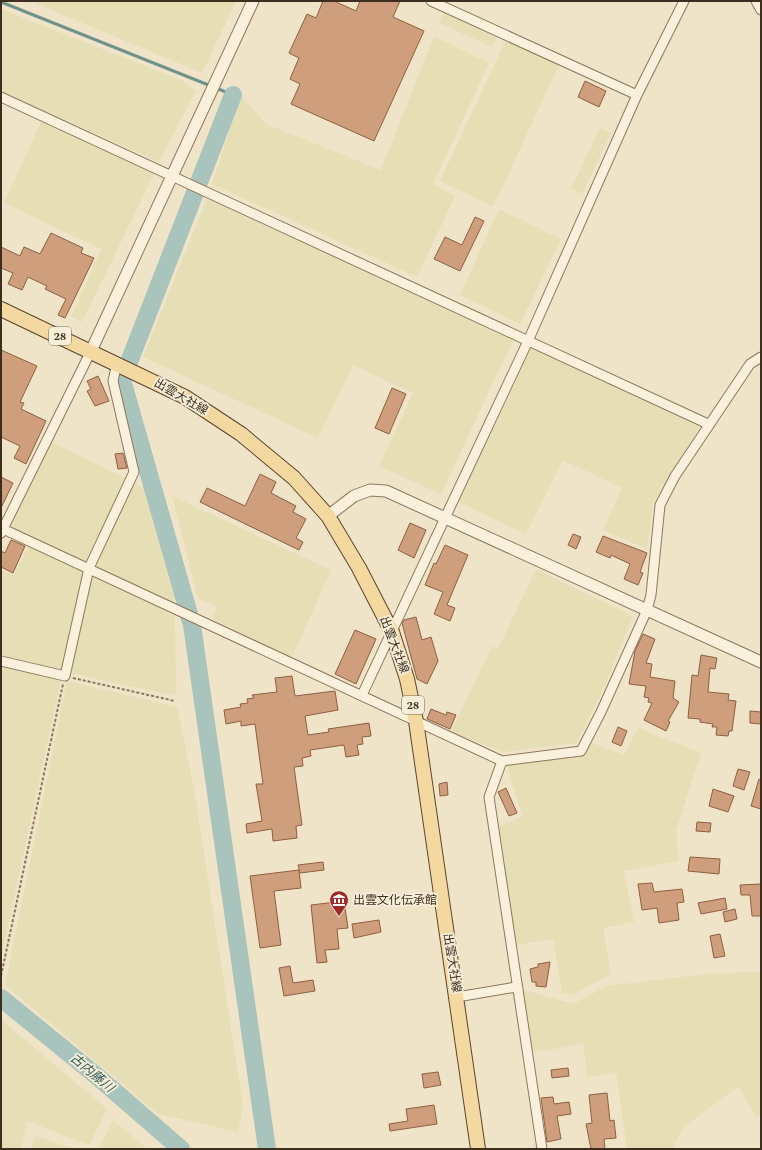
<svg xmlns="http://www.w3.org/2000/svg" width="762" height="1150" viewBox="0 0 762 1150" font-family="Spectral,'Noto Sans JP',serif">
<rect width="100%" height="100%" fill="#f0e4c8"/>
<path fill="#e6deb5" d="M30,1H236L202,73Z
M1,9L183,81L196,91L159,162L1,91Z
M444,12L497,37L492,47L439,23Z
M434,36L489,63L433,184L455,196L417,277L212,184L241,96L266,124L381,170Z
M506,40L559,65L493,207L440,181Z
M41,122L154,174L82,322L71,317L101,249L4,203Z
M600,128L611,133L582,194L571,189Z
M207,199L513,340L441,494L379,466L413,393L353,365L318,438L143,357Z
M499,209L561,239L520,324L460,295Z
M531,347L700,427L653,503L647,549L603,530L622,488L563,460L526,534L452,499L486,425L494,429Z
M49,441L126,478L86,562L13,528L11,522Z
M133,482L143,488L175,599L173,603L94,566Z
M172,496L331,570L292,657L212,620L218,607L198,598Z
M29,546L84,571L63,672L1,657V570L14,575Z
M536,569L633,617L600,697L576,743L504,752L451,732L492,646L498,649Z
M91,575L175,613L176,696L69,673Z
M1,667L61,680L1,958Z
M67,681L177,707L194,788L243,1106L238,1132L158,1114L5,985Z
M638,728L701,753L676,831L679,861L624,871L634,922L603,928L611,974L574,994L562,993L553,939L516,945L499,827L522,816L507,766L583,755L590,742L624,755Z
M761,972V1115L755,1116L739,1086L684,1127L672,1149H627L616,1072L587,1077L583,1044L530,1053L521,989L573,1004L607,986L714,973Z
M1,1020L107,1109L89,1145L27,1121L21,1149H1Z
M113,1120L147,1149H99Z
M34,1135L73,1149H31Z"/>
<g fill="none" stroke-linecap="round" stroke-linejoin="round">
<path stroke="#6f938a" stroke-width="3" d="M1,2L211,86
M216,88L233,95"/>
<path stroke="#a9c4bc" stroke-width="18" d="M233,95L122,380L192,625L267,1149
M1,998L98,1077L181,1149"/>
</g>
<path fill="#cf9f7d" stroke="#8d5f41" d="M323,1H334L356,11L360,1H400L393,17L424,31L374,141L291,104L300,84L290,79L299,58L289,53L307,14L316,18Z
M585,81L606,91L599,107L578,97Z
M475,217L484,221L460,271L434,259L445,237L462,245Z
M51,233L83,248L81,253L94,258L65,318L58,315L66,299L45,289L47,286L28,277L22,290L8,284L13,273L1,268V247L20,256L24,247L40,254Z
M1,350L37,366L20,402L24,403L21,409L46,421L26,464L14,458L20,446L1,437Z
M98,376L109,401L95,406L87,391L91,389L87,381Z
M392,388L406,394L389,434L375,428Z
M123,453L127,468L118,469L115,454Z
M260,474L276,482L271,493L296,506L293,512L306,519L296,538L303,542L299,550L200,502L207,488L245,506Z
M1,477L13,483L1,508Z
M410,523L426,530L414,558L398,550Z
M573,534L581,537L576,549L568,545Z
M603,536L647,553L640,572L643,573L638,585L624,579L630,564L611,555L610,558L596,552Z
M11,540L25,546L13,573L1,567V551L5,553Z
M445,545L468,555L447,605L455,608L450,621L434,614L443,592L425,585L434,563L436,564Z
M416,617L422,640L431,637L438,661L427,684L417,679L402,623L404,620Z
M355,630L376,639L356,684L335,674Z
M643,634L655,639L646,663L652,664L650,677L675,681L673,698L679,702L668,721L670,722L666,731L644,720L652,703L648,702L649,698L644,697L646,686L629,684L635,651Z
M701,655L717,658L715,669L710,668L708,692L729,694L728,700L736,701L732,731H729L728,736L716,735L717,727H712L713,724L700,722V719L688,718L692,675L698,676Z
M292,676L295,696L335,691L338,710L305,716L308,735L329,732L328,729L369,723L371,736L362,737L363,744L357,745L359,755L346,757L344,745L310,750L311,756L302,758L303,766L294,767L302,825L296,826L297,838L273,841L272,829L247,833L246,824L262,821L256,784H263L255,724L241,726V721L226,724L224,710L241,707L240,704L248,703L247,699L254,698L252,695L277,692L275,678Z
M431,709L446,715L447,712L456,715L450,729L427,719Z
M750,711L761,712V724L750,723Z
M618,727L627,731L621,746L612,742Z
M738,769L750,772L744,790L733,786Z
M759,779L761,780V809L751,806Z
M447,782L448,795L440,796L439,784Z
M506,788L517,813L509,816L498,792Z
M713,789L734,796L728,812L709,806Z
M697,822L711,823L710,832L696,831Z
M690,857L720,859L719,874L688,871Z
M323,862L324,870L300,873L298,865Z
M299,870L301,888L274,891L281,945L260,948L250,876Z
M652,883L654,892L682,889L684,902L677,903L679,920L659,923L657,908L642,910L638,884Z
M761,884V916H752L750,895H741L740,885Z
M725,898L727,909L701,914L698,903Z
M344,901L348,928L337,929L339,949L325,950L327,962L317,963L311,905Z
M735,909L737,919L725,922L723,912Z
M379,920L381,932L354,938L352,924Z
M720,934L725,956L714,958L710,936Z
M550,962L546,987L536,986V982H532L530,969L538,967V964Z
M290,966L293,983L313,980L315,991L284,996L279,968Z
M568,1068L569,1076L552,1078L551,1070Z
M438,1072L441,1085L424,1088L422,1074Z
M607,1093L610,1121L614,1120L616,1138L604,1139L605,1149H591L586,1124L592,1123L589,1095Z
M553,1097L554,1104L569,1102L571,1114L557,1116L561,1139L547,1142L541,1098Z
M434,1105L437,1124L390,1131L389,1124L408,1121L406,1109Z"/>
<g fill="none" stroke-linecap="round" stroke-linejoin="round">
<g stroke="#8d765c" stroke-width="11">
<path id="minor" d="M431,1L637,95
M756,1L761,10
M1,97L708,424
M1,528L502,761
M1,533L91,351
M1,661L65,676L89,568L134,472L113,381L117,363
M362,695L528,341L637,95L684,1
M457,997L516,987
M542,1149L489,797L502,761L581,751L601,712L647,610L651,595L660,505L675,476L750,364L761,357"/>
</g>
<g stroke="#8d765c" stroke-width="13">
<path id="tertiary" d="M91,351L253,1
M328,516L354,496L370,490L386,491L761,662"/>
</g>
<g stroke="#5b4430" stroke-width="16">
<path id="primary" d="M1,309L185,397L241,434L294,478L328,516L359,568L392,632L407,679L416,721L478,1149"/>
</g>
<path stroke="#8d765c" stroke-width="2" stroke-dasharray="3 2" stroke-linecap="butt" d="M73,678L175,701
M1,976L63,684"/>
<use href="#minor" stroke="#faf1dc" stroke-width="9"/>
<use href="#tertiary" stroke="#faf1dc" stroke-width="11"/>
<use href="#primary" stroke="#f3d9a0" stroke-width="14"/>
</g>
<defs>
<g id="museum-pin" transform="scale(1)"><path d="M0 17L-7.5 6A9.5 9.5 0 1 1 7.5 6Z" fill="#9e2a2b" stroke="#f7eed8"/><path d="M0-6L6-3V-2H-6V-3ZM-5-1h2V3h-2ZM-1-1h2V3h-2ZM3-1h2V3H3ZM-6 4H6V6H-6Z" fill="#fff"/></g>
</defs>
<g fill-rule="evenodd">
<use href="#museum-pin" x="339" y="900"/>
</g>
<g text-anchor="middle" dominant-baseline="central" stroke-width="3.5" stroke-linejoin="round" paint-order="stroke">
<g fill="#f7eed8" stroke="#756857" stroke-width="1">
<rect x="49" y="327" width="22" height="18" rx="3"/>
<rect x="402" y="696" width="22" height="18" rx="3"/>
</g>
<g font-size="11" font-weight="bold" fill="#3d2e20">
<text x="60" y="336">28</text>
<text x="413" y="705">28</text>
</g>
<g font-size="12" fill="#3d2e20" stroke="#f7eed8">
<text transform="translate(181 397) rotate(30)">出雲大社線</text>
<text transform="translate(394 645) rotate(69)">出雲大社線</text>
<text transform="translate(452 963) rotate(81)">出雲大社線</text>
</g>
<g font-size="12" fill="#3d2e20" stroke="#f7eed8" text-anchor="start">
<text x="353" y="900">出雲文化伝承館</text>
</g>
<g font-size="13" font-style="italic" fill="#2f5d5a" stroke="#f7eed8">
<text transform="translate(92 1073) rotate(40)">古内藤川</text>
</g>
</g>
<rect width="762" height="1150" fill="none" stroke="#3d2e20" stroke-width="4"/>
</svg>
